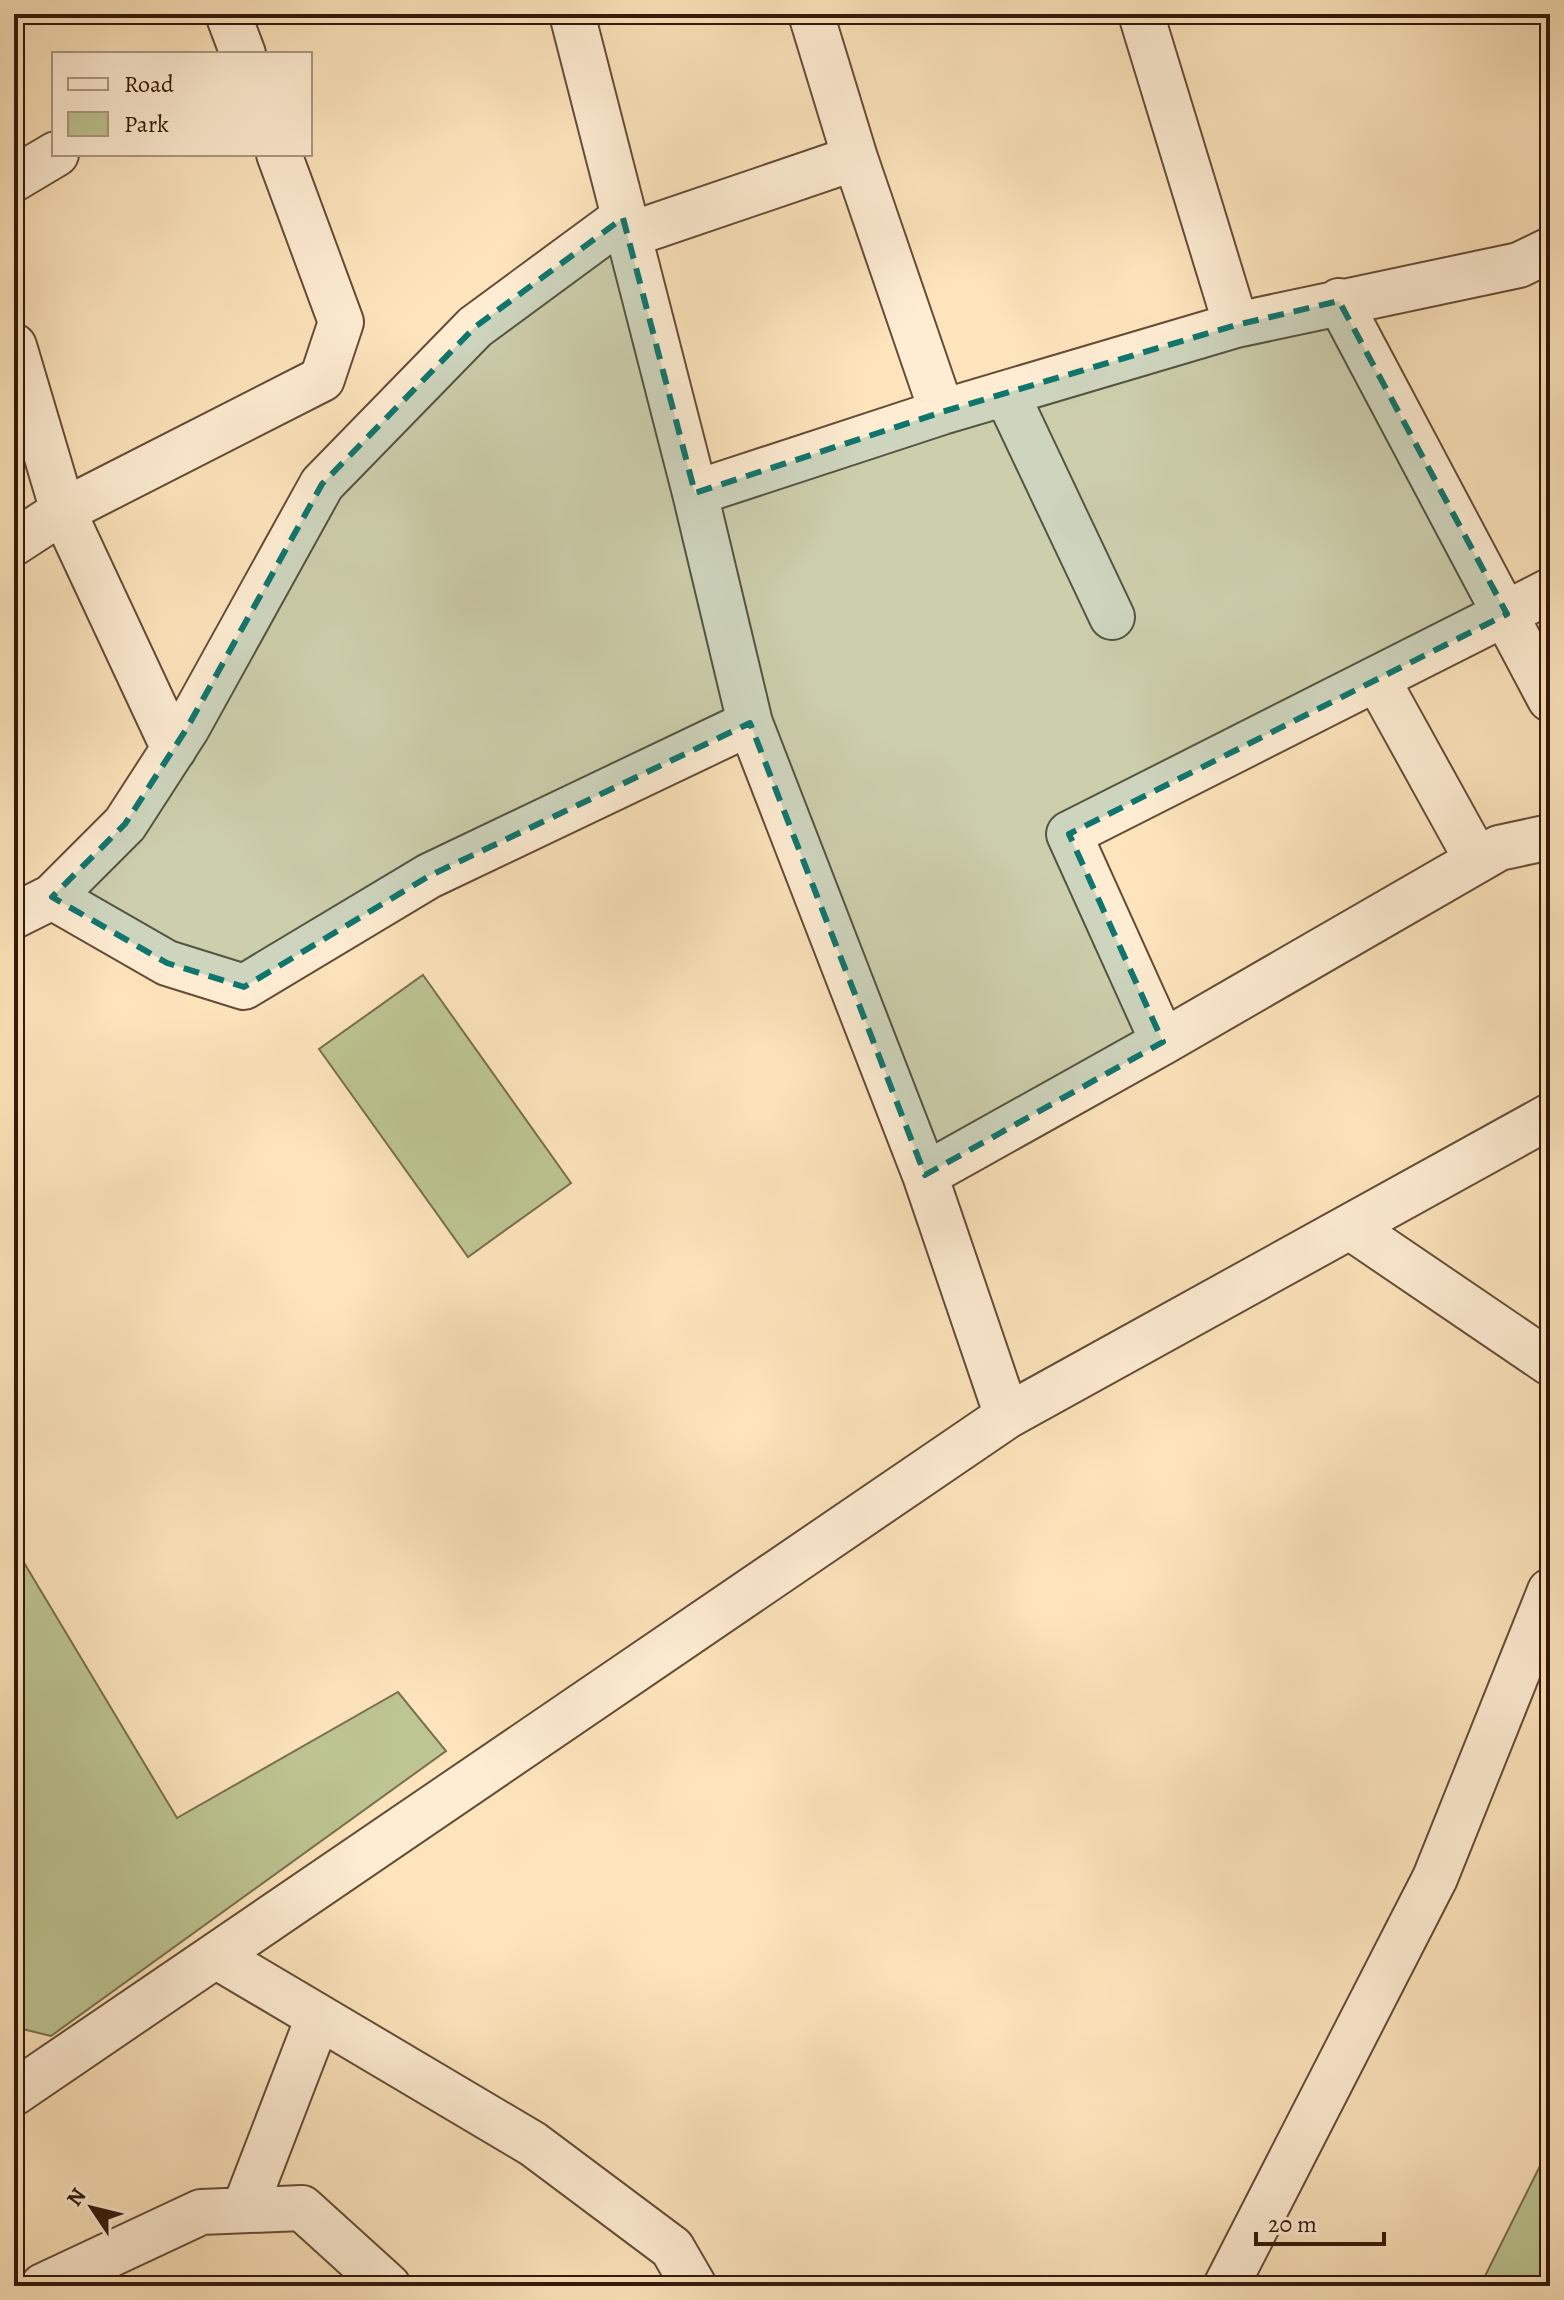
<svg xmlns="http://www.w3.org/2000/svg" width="1564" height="2300" viewBox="0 0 1564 2300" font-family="Alegreya,serif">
<rect width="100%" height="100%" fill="#fde4bc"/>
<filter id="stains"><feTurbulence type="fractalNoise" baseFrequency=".0025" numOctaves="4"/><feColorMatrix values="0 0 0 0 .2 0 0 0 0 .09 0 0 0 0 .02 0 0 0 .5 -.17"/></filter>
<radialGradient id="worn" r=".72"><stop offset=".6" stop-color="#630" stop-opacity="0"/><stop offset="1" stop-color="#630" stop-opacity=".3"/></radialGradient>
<path fill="#bdc592" stroke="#786f4e" stroke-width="2" d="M423,975L571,1183L468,1257L319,1049Z
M14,1546L177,1818L398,1692L446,1751L51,2036L14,2027Z
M1550,2146V2286H1480Z"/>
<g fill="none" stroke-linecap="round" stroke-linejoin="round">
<g stroke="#654c37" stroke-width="48">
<path id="minor" d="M228,14L243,54
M572,14L695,493L750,723L925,1175L1007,1416
M811,14L855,158L942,412
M1141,14L1236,325
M14,179L56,154
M629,235L855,158
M1339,301L1550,699
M14,346L63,511L174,749
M1006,393L1112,617
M695,493L942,412L1236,325L1519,265L1550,250
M14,543L63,511L322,379L341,322L279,154
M1377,679L1477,860
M52,897L167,963L244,987L429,876L750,723
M14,916L52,897L125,824L187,728L322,484L475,327L623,218
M1163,1042L1069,834L1550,591
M925,1175L1163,1042L1499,848L1550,837
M1350,1227L1550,1363
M216,1956L533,2144L672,2248L694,2286
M14,2093L1007,1416L1550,1116
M244,2210L318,2018
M43,2286L201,2212L302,2208L388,2286
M1226,2286L1435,1878L1550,1591"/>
</g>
<use href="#minor" stroke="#feedd3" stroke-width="44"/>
</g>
<path fill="#0f766e" fill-opacity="0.2" stroke="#0f766e" stroke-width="6" stroke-dasharray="16 10" stroke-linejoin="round" d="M623,218L695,493L942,412L1236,325L1339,301L1507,614L1069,834L1163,1042L925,1175L750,723L429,876L244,987L167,963L52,897L125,824L187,728L322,484L475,327Z"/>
<rect width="1564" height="2300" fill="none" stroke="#fde4bc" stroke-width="48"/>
<rect x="16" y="16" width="1532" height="2268" fill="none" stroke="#32190b" stroke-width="4"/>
<rect x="24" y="24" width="1516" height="2252" fill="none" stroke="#32190b" stroke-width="2"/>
<rect x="52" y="52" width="260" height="104" fill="#feedd3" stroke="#ac9883" stroke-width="2"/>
<rect x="68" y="78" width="40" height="12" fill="#feedd3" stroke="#ac9883" stroke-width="2"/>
<text x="124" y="92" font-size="24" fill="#32190b">Road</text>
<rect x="68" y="112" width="40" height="24" fill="#bdc592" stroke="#ac9883" stroke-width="2"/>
<text x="124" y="132" font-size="24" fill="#32190b">Park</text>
<g transform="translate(92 2208) rotate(305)" stroke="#feedd3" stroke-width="6" paint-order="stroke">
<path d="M0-6L14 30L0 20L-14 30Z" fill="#32190b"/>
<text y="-12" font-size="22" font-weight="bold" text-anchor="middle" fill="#32190b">N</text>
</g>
<path d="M1256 2232v12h128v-12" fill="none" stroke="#32190b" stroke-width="4"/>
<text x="1268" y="2232" font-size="24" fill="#32190b" stroke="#feedd3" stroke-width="6" paint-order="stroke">20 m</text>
<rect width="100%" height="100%" filter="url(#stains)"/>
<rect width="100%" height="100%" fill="url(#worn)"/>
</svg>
